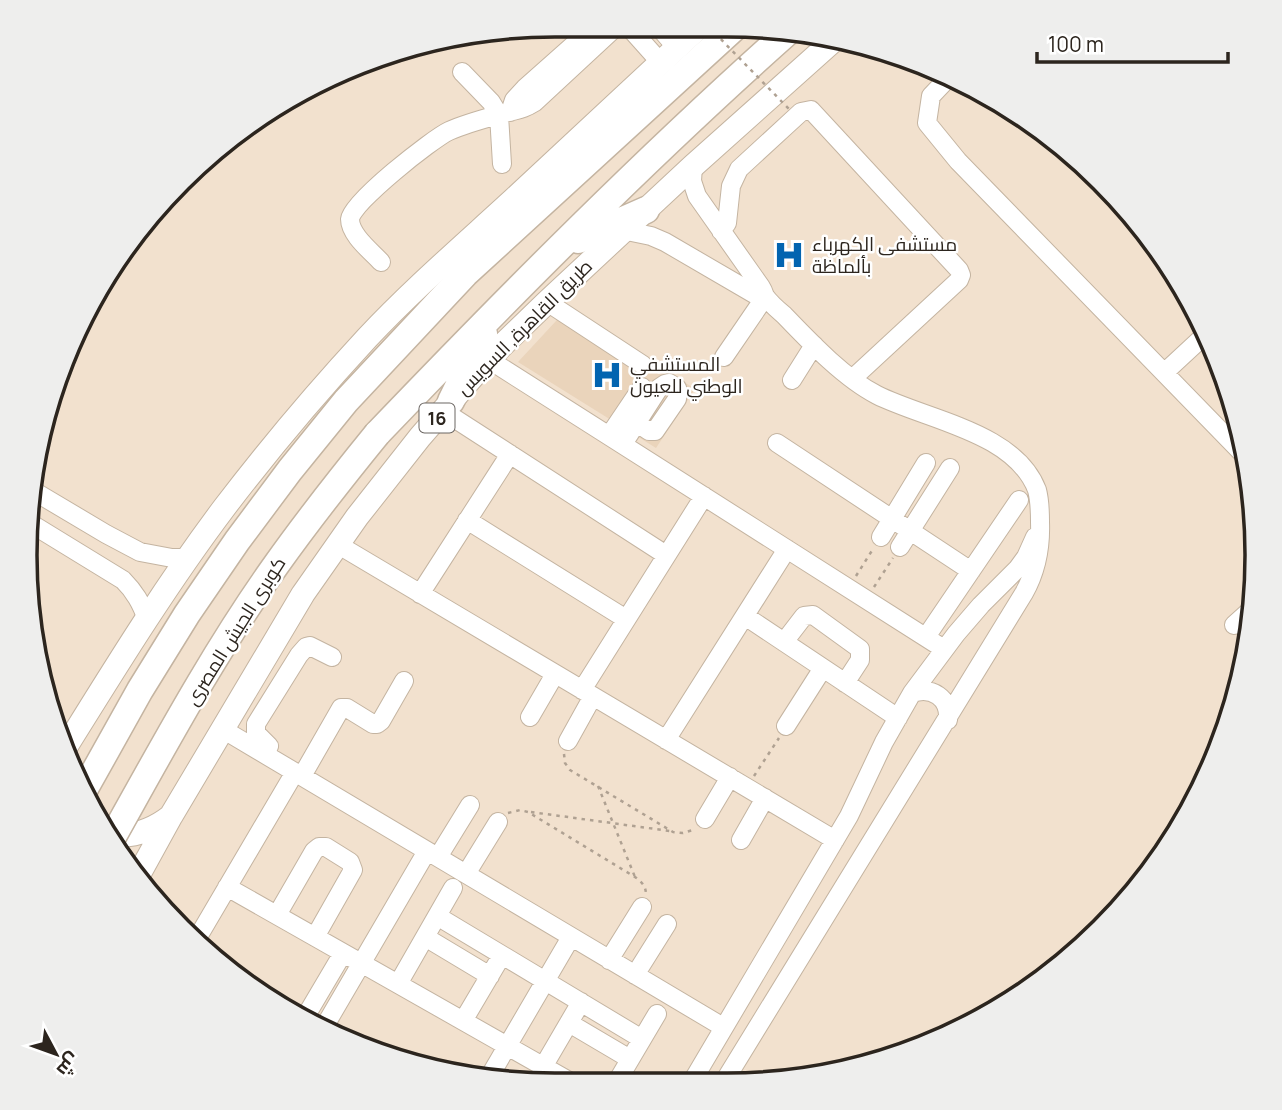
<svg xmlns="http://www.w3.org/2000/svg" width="1282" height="1110" viewBox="0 0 1282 1110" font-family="Manrope,Cairo,sans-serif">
<rect width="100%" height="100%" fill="#f2e1ce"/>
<path fill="#ead4bb" d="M569,307L695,389L656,448L518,362Z"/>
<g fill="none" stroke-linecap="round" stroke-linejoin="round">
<g stroke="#c4b4a1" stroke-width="20">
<path id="minor" d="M628,26L661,63
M658,26L677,48
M462,72L491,102L499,115L502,164
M950,76L931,96L927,123L958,161L1246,457
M510,112L514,100L525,88L596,25
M693,166L692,181L697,196L761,287C763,290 764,293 765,296C770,303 778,310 784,315C810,342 844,378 877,395C927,420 1015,432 1037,490C1040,501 1040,511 1040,522C1041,548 1037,570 1024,593L722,1085
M622,230L651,236L665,242L756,295L765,297
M721,231L727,223L731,186L739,169L801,112L811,110L959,270L961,275L959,280L852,379
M381,262C371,251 350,235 350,219C351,203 432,139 449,131C467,123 487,118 505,113C519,109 522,110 535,102L617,26
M547,302L643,365
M724,357L765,297
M488,359L944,649
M1165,372L1206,334
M792,380L814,345
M443,411L666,555
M609,436L642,387
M777,443L971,571
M623,444L659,388L665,384L669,383L677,388L678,391L677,399L655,431H649L637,423
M32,490L106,534L140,552L172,558H189
M467,520L626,619
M30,523L123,580C135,592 141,603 147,619
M881,537L926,463
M337,544L835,840
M900,547L950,468
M420,594L510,454
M745,616L898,718
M1234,625L1254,607
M926,637L1019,500
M784,642L804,616L813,615L860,649V660L845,683
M582,690L704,496
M912,693C932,686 950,698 948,720
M530,717L555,674
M786,726L823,668
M224,730L723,1027
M666,740L787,549
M568,741L593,696
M266,753L269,746L256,733V724L299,655L306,647L310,646L332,657
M302,776L341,708H347L373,724H377L381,721L404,681
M705,819L730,777
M741,840L765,798
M438,857L470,805
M466,874L498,822
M227,887L576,1085
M277,915L314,851L319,847H326L350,862L353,870L315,937
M437,916L642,1039
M425,937L490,976
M195,942L295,772
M609,960L642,907
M635,975L667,924
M398,984L453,888
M304,1019L343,953
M463,1021L502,955
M569,1023L630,1059
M323,1029L427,851
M543,1067L581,1002
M488,1079L571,937
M615,1085L657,1014
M690,1085L849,816L884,742L912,693L956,634L981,605L1018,568L1026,557L1035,537"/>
</g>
<g stroke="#c4b4a1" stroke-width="25">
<path id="major" d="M64,750C115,668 166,585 224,508C269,449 317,392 367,338C413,289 464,245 513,200C575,142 637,85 699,27
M105,833C130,839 152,831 171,816
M138,876L171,816L303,594L357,517L420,437L488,359L547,302L693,166L834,40"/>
</g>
<g stroke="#c4b4a1" stroke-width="29">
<path id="highway" d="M578,240L646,210
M451,401L484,334
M377,434C511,294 647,157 791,29
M83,792L140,690L187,614L237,541L290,470L346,401L465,274L734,28"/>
</g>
<path stroke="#afa192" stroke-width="2.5" stroke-dasharray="3.5 5" stroke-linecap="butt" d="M856,576L873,549
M874,587L893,558
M564,754L565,763L570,770L673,832L683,833L696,829
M754,776L779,738
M598,786L635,877
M531,812L670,831
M508,813L520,810L528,812L635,877C642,882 646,886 646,895"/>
<use href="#minor" stroke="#fff" stroke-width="18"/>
<use href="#major" stroke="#fff" stroke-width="23"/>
<use href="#highway" stroke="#fff" stroke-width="26"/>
<g stroke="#c4b4a1" stroke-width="29" stroke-linecap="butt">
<path id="highway-bridge" d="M111,840C163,747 214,652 276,565C308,520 342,477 377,434"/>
</g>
<path stroke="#afa192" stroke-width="2.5" stroke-dasharray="3.5 5" stroke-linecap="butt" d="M709,27L789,109"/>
<use href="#highway-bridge" stroke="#fff" stroke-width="26"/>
</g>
<defs>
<g id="hospital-bare" transform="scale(2.415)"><path d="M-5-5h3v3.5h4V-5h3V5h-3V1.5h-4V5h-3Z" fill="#0264b0" stroke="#fff" stroke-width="2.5" paint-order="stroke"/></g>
</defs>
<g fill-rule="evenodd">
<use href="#hospital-bare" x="789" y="255"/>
<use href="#hospital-bare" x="607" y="375"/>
</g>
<g text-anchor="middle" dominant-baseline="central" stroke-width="5" stroke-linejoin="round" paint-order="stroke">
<rect fill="#fff" stroke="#6b6662" stroke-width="2" x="419.5" y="403.5" width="35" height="29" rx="5"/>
<g font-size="18" font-weight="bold" fill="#2c251e">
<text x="437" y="418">16</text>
</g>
<g font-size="19" fill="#2c251e" stroke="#fff" text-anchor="start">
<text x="812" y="244">مستشفى الكهرباء<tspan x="812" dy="22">بألماظة</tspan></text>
<text x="630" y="364">المستشفي<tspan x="630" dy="22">الوطني للعيون</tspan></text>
</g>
<g font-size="19" fill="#2c251e" stroke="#fff">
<text transform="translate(524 327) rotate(-45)">طريق القاهرة, السويس</text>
<text transform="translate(235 631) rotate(-58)">كوبرى الجيش المصرى</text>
</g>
</g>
<path d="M0 0H1282V1110H0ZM555 37H727A518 518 0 0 1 1245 555V555A518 518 0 0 1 727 1073H555A518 518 0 0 1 37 555V555A518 518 0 0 1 555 37Z" fill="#eeeeed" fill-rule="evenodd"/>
<path fill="none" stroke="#2c251e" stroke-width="3.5" d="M555 37H727A518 518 0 0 1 1245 555V555A518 518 0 0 1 727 1073H555A518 518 0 0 1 37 555V555A518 518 0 0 1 555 37Z"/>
<g transform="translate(56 1054) rotate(131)" stroke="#ffffff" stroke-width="5" paint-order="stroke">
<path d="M0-5L12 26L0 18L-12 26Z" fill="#2c251e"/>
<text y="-10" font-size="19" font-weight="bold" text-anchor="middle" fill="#2c251e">ش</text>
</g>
<path d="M1037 52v10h191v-10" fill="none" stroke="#2c251e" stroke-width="3.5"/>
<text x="1048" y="52" font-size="21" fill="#2c251e" stroke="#ffffff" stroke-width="5" paint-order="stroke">100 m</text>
</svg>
